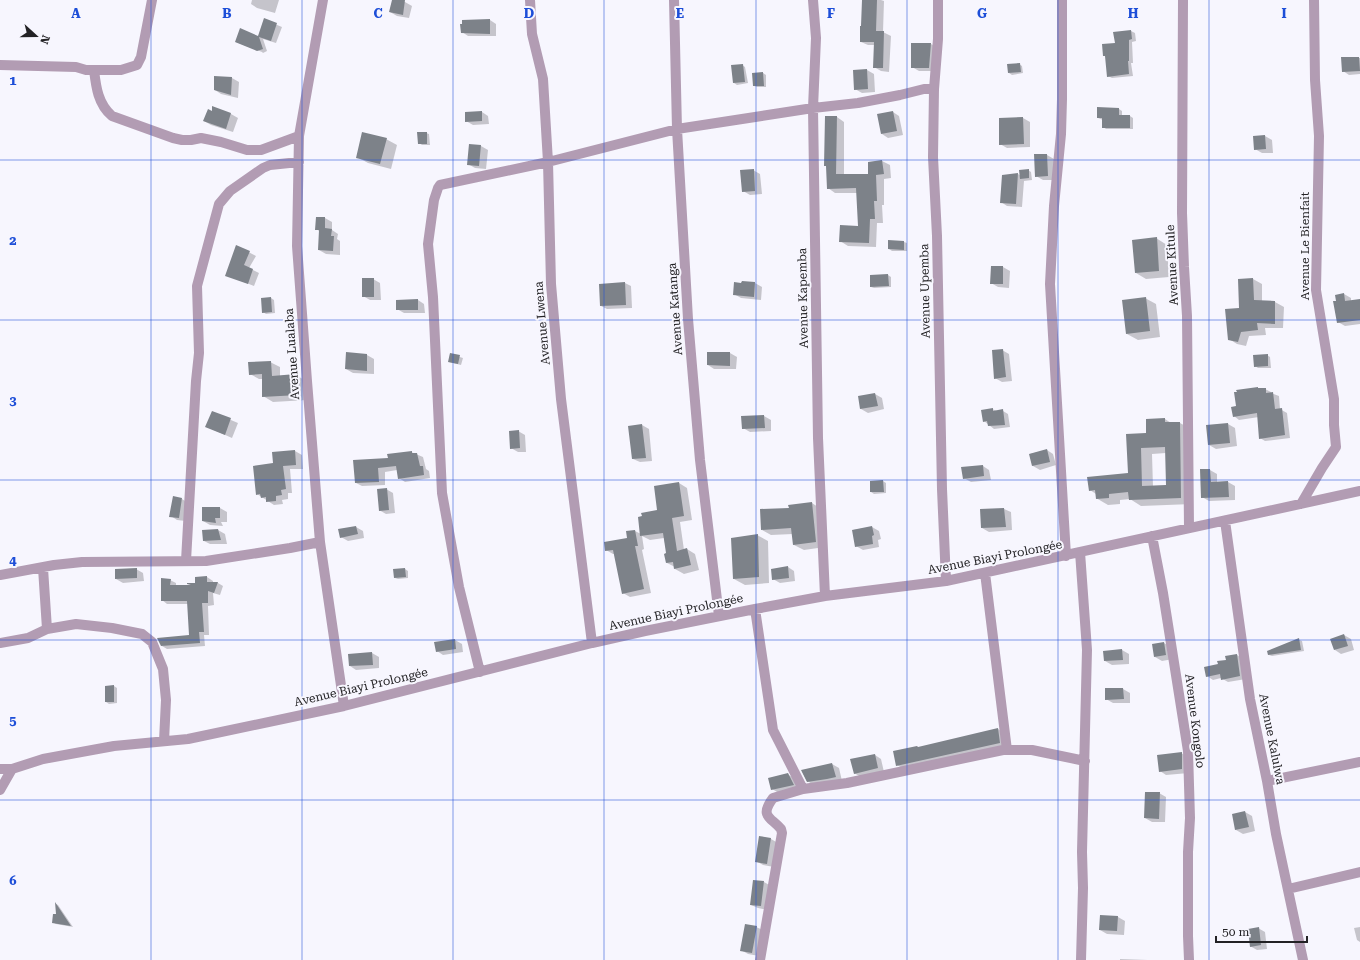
<svg xmlns="http://www.w3.org/2000/svg" width="1360" height="960" viewBox="0 0 1360 960" font-family="'Roboto Serif',serif">
<rect width="100%" height="100%" fill="#f7f6fe"/>
<path fill="#0003" fill-rule="evenodd" d="M252,0H279L275,13L257,8L251,4Z
M393,0L405,2L412,6L409,18L397,16L390,12Z
M863,0H881L884,1L883,32L891,36L889,72L881,71L874,67L875,45H868L861,42Z
M265,20L282,27L276,43L263,39L267,51L263,53L262,52L236,42L259,37Z
M490,20L496,24V36H468L462,32L463,21Z
M1131,31L1135,33L1136,41L1132,42L1133,63H1131L1133,76L1112,78L1108,76L1106,57L1104,55Z
M931,44L938,48L936,71H919L912,67Z
M1359,58H1360V74L1349,75L1343,71Z
M1019,64L1022,66L1023,73L1012,75L1009,73Z
M742,65L745,67L748,83L737,85L734,83Z
M867,70L874,74L875,92L862,93L855,89Z
M763,73L766,75V87H757L754,86Z
M232,78L239,82L238,98L221,94L215,90Z
M213,108L231,114L238,118L233,132L211,125L204,121L213,112Z
M1098,108L1119,109L1122,111V116H1130L1133,118V129H1106L1103,127V120L1098,118Z
M482,112L488,116L489,124L473,125L466,121Z
M893,112L899,116L903,135L888,138L882,134Z
M837,117L844,122V175L869,174V163L882,161L890,165L891,178L884,179V205H882L883,223H877L876,247L848,246L840,241L859,227L857,193H835L828,188Z
M1023,118L1030,122V147L1007,148L1000,144Z
M426,133L429,134L430,145H422L419,143Z
M1265,136L1272,140L1273,153H1262L1255,149Z
M386,139L397,145L391,169L368,163L357,157Z
M470,145L481,146L488,150L486,169L475,168L468,164Z
M1047,155L1054,159V180H1043L1036,176Z
M753,170L760,174L762,194L750,195L743,191Z
M1028,170L1031,172L1032,180L1024,181L1022,207L1007,206L1001,202L1018,174L1021,176Z
M317,218H325L332,222V230L338,234L337,239L340,241V255L326,254L319,250L320,232L317,229Z
M1156,238L1167,245L1169,277L1146,279L1136,273Z
M904,242L907,243V251H892L889,249Z
M237,246L256,256L249,268L259,273L254,286L226,275Z
M1003,267L1010,271L1009,288L998,287L991,283Z
M888,275L891,277V287L874,288L871,287Z
M373,279L380,283L381,300H370L363,296Z
M1253,279L1262,284V302H1275L1284,307L1283,328H1265L1266,335L1249,336L1246,346L1237,344L1229,339L1240,309L1239,280Z
M742,282L755,283L762,287L761,300L741,298L734,294Z
M625,283L631,286L632,308L607,309L601,306Z
M1344,294L1351,298V301L1360,300V324L1345,326L1338,322L1336,296Z
M271,298L274,300L275,313L266,314L263,312Z
M1145,298L1156,304L1160,337L1138,340L1127,334Z
M418,300L424,304L425,313H404L397,309Z
M1002,350L1009,354L1012,381L1002,382L995,378Z
M730,353L737,357L736,369H714L708,365Z
M450,354L463,358L461,365L449,362Z
M367,355L374,359V374L353,373L346,369Z
M1267,355L1270,357L1271,368H1258L1255,366Z
M270,362L280,367V376L296,375L306,381L307,400L273,402L263,396V379H259L250,374Z
M1258,388L1260,389H1265L1271,392V393L1279,396L1280,409L1287,413L1290,438L1265,441L1260,438L1259,417L1239,420L1234,416L1237,407V391Z
M875,394L882,398L884,409L868,413L861,409L859,397Z
M992,409L997,411H1003L1008,414L1010,427L994,429L984,421Z
M212,412L238,423L232,438L207,427Z
M764,416L771,420V431L750,432L743,428Z
M1165,419L1171,423H1180L1191,429L1192,504L1141,506L1130,499L1120,500V504L1108,505L1096,498V494L1090,490L1129,474L1128,435L1148,434ZM1166,453L1167,486L1153,487L1152,454Z
M1228,424L1235,428L1237,446L1216,449L1209,445Z
M642,425L649,429L652,461L640,462L633,459Z
M518,431L525,435L526,452H518L511,448Z
M1047,450L1053,454L1056,465L1040,470L1033,466L1030,454Z
M295,451L302,455L303,469H290L292,493H288V499L282,500L283,504L274,505L257,494L274,464L273,453Z
M411,452L423,457L426,469L429,471L430,478L405,482L399,478L397,470L385,472V485L362,486L356,483L389,459Z
M983,466L989,470L991,480L971,482L964,478Z
M1201,470H1210L1217,474V483L1228,482L1235,486V500L1209,501L1202,497Z
M883,481L886,483V493L874,494L871,492Z
M679,483L687,488L692,520L680,522L684,550L687,549L695,554L699,570L684,574L675,569V567L667,563V554L664,538L650,540L642,536L644,549L642,550L651,593L630,597L623,593L615,554H613L606,550L628,539L627,532L635,531L641,534Z
M386,489L393,493L395,513L386,514L379,510Z
M182,499L188,503L186,521L177,520L171,516Z
M812,503L821,509L825,547L804,550L794,545L793,534L771,535L762,530L790,509Z
M220,508L227,512V522H221L223,526L210,525L203,521Z
M1004,509L1011,512L1012,530L989,532L982,528Z
M356,527L363,531L364,538L348,541L341,537Z
M872,527L879,531L881,539L878,540L879,547L863,550L856,546L853,530Z
M218,530L225,534L227,544H210L204,541Z
M757,535L768,541L769,583L745,585L734,579Z
M788,567L794,571L795,581L780,583L773,579Z
M136,569L143,573L144,581L123,583L116,579Z
M405,569L408,571V578L398,579L395,578Z
M196,577H207L213,581V583H218L223,586L220,595L213,593L214,605L208,606L209,635H204L205,646L167,649L162,646L190,636L188,604H167L162,600L170,580L176,583V586H193L189,584H196Z
M1344,635L1351,639L1354,650L1341,654L1335,650Z
M455,640L462,644L463,652L443,655L437,651L435,643Z
M1299,640L1302,641L1304,651L1272,656L1269,655Z
M1164,643L1171,647L1173,659L1162,661L1155,657Z
M1122,650L1129,654V664L1112,665L1105,661Z
M372,653L379,657V668L356,670L350,666Z
M1237,655L1243,659L1246,679L1228,682L1221,678L1213,680L1207,676L1219,664Z
M114,686L117,688V703L109,704L106,702Z
M1123,689L1130,693V703H1113L1106,699Z
M998,729L1004,733L1006,746L904,769L897,765L919,748Z
M1181,753L1188,757L1189,773L1166,775L1160,771Z
M875,755L881,759L884,772L861,777L854,773Z
M832,764L839,768L842,781L814,785L807,781L802,771Z
M787,774L794,778L800,788L779,793L772,789Z
M1159,793L1166,797L1165,822H1152L1145,818Z
M1245,812L1252,816L1255,831L1243,834L1236,830Z
M760,837L771,839L778,843L774,867L763,865L756,861Z
M764,882L771,886L768,910L758,908L751,905Z
M56,904L58,905L73,927L56,924L53,922L57,915Z
M1101,916L1118,917L1125,921L1124,935L1107,934L1100,930Z
M756,927L763,930L759,956L748,954L741,950Z
M1360,927V942L1357,940L1354,928Z
M1258,928L1265,932L1267,949L1257,950L1250,946Z
M1120,959L1148,960H1120Z"/>
<path fill="#7d8289" fill-rule="evenodd" d="M392,0H405L403,15L389,12Z
M862,0H877L876,31H884L883,68H873L874,42H860V26H861Z
M264,18L277,23L271,41L259,37L263,49L257,51L235,42L240,28L258,36Z
M490,19V34L461,33L460,24H462V20Z
M1131,30L1132,39L1129,40V61H1128L1129,74L1107,77L1105,56H1103L1102,44L1115,43L1113,32Z
M911,43H931L929,68H911Z
M1341,57H1359L1360,71L1342,72Z
M1020,63L1021,72L1008,73L1007,64Z
M743,64L745,82L733,83L731,65Z
M867,69L868,89L854,90L853,70Z
M763,72L764,86H753L752,73Z
M214,76L232,77L231,95L214,90Z
M212,106L231,113L226,129L203,121L208,109L212,111Z
M1097,107L1119,108V115H1130V128H1102V118H1097Z
M482,111V121L465,122V112Z
M893,111L897,131L881,134L877,114Z
M825,116H837L836,174H868V162L882,160L884,174L876,175L877,201H874L875,219H870L869,243L839,242L840,225L858,226L856,188L827,189L826,166H824Z
M1023,117L1024,144L999,145V118Z
M362,132L387,138L380,164L356,158Z
M417,132H427V144H418Z
M1265,135L1266,149L1254,150L1253,136Z
M469,144L481,145L479,166L467,165Z
M1034,154H1047L1048,176L1035,177Z
M754,169L755,191L742,192L740,170Z
M1029,169V178L1020,179L1019,170Z
M1018,173L1016,204L1000,203L1002,175Z
M316,217H325V228L332,229L331,236H334L333,251L318,250L319,230H315Z
M1157,237L1159,271L1135,273L1132,240Z
M888,240L904,241V250L888,249Z
M236,245L250,251L244,265L253,269L248,284L225,276Z
M991,266H1003V284H990Z
M888,274L889,286L870,287V275Z
M362,278H374V297H362Z
M1253,278L1254,300L1275,301V324L1257,323L1258,330L1241,332L1238,342L1228,340L1225,309L1239,308L1238,279Z
M742,281L755,282L754,297L733,295L734,282L741,283Z
M625,282L626,305L600,306L599,284Z
M1344,293L1345,301L1360,299V320L1337,323L1333,301H1336L1335,295Z
M271,297L272,312L262,313L261,298Z
M1146,297L1150,331L1126,334L1122,300Z
M418,299V310H396V300Z
M1003,349L1006,377L994,379L992,350Z
M346,352L367,354V371L345,369Z
M707,352H730V366L707,365Z
M450,353L460,355L458,364L448,362Z
M1268,354V366L1254,367L1253,355Z
M271,361L272,376L296,374L298,395L262,397V374L249,375L248,362Z
M1258,387V388H1266V393L1273,392L1275,409L1282,408L1285,435L1259,439L1257,413L1233,417L1231,407L1236,406L1234,392H1237L1236,390Z
M875,393L878,406L860,409L858,396Z
M993,408V411L1003,409L1005,425L988,426L987,421L983,422L981,410Z
M212,411L231,418L225,435L205,427Z
M764,415L765,428L742,429L741,416Z
M1165,418V422H1180L1181,498L1129,500L1128,492L1109,494V498L1096,499L1095,490L1089,491L1087,477L1128,473L1126,434L1146,433V419ZM1165,447L1166,485L1142,486L1141,448Z
M1228,423L1230,443L1208,445L1206,425Z
M642,424L646,458L632,459L628,426Z
M519,430L520,448L510,449L509,431Z
M1047,449L1050,462L1032,466L1029,454Z
M295,450L296,465L283,466L286,489L281,490L282,495L276,496V501L266,502V497L261,498L260,494L256,495L253,466L273,463L272,452Z
M412,451V453H417L420,466H423L424,475L398,479L396,466L378,468L379,482L355,483L353,460L388,458L387,454Z
M983,465L984,476L963,479L961,467Z
M1200,469H1210L1211,482L1228,481L1229,497L1201,498Z
M883,480L884,492H870V481Z
M679,482L684,516L672,518L677,551L687,548L691,565L674,569L673,562L666,563L664,554L666,553L663,533L640,536L638,517L642,516L641,513L657,510L654,486Z
M387,488L389,510L379,511L377,489Z
M173,496L182,498L179,518L169,517Z
M812,502L816,542L793,545L791,528L761,530L760,509L789,508L788,505Z
M202,507H220V518H215L216,523L202,521Z
M1004,508L1006,527L981,528L980,509Z
M356,526L358,534L340,538L338,529Z
M872,526L874,535L872,536L873,544L855,547L852,530Z
M218,529L221,540L203,541L202,530Z
M635,530L638,546H635L644,589L622,594L613,550L605,551L604,542L627,538L626,531Z
M758,534L759,577L733,579L731,538Z
M788,566L789,578L772,580L771,569Z
M137,568V578L115,579V569Z
M405,568L406,577L394,578L393,569Z
M207,576V582H218L214,593L208,591V603H202L204,632H199L200,643L161,646L157,638L189,635L187,601H161V578L171,579L170,585H191L187,584V583H195V577Z
M1344,634L1348,646L1334,650L1330,639Z
M1299,638L1301,650L1268,655L1267,651Z
M455,639L456,649L436,652L434,642Z
M1164,642L1166,655L1154,657L1152,644Z
M1122,649L1123,660L1104,661L1103,651Z
M372,652L373,665L349,666L348,654Z
M1237,654L1240,676L1221,680L1220,674L1206,677L1204,667L1218,664L1217,661L1226,660L1225,656Z
M114,685V702H105V686Z
M1105,688H1123L1124,699L1105,700Z
M998,728L1000,743L896,766L893,751L917,746L918,747Z
M1182,752V769L1159,772L1157,755Z
M875,754L878,768L854,774L850,759Z
M832,763L836,777L827,779L807,782L801,770Z
M788,773L794,785L771,790L768,778Z
M1145,792H1160L1159,819L1144,818Z
M1245,811L1249,827L1235,830L1232,814Z
M759,836L771,838L767,864L755,862Z
M753,880L764,881L761,906L750,905Z
M55,902L71,926L52,923L53,914H56Z
M1100,915L1118,916L1117,931L1099,930Z
M745,924L757,926L752,953L740,951Z
M1259,927L1261,945L1250,947L1248,929Z"/>
<g fill="none" stroke-linecap="round" stroke-linejoin="round">
<path stroke="#b29cb3" stroke-width="10" d="M323,0L299,136L297,246L307,381L320,542L344,706
M530,0L532,34L543,79L548,162L551,284L561,399L592,643
M674,0L677,129L688,319L700,460L719,616
M813,0L816,38L813,108L818,438L825,596
M938,0V39L934,89L933,157L937,236L942,489L946,581
M1062,0V99L1061,134L1054,206L1050,284L1066,556
M1183,0L1182,213L1184,267L1187,316L1189,528
M0,65L76,67L86,70H94C96,87 98,104 112,116L173,138L182,140H191L201,138L221,142L247,150H261L299,136
M94,70H121L137,65L141,57L152,0
M1301,504L1322,468L1336,447L1334,425V399L1316,290L1319,136L1315,80L1314,0
M1225,521L1250,699L1267,781L1276,834L1303,960
M1152,536L1163,593L1188,751L1190,818L1188,852V936L1189,960
M1080,552L1087,650L1082,852L1083,888L1081,960
M186,561L196,381L199,353L197,286L219,204L230,191L263,168L270,165L299,162
M985,573L1007,750
M0,575L54,565L82,562L206,561L290,548L320,542
M755,609L773,730L803,789
M47,629L76,624L112,628L142,634L152,642L163,669L166,700L164,741
M0,643L28,638L47,629L43,568
M480,672L459,587L442,493L433,297L428,244L434,200L438,188L440,185L548,162L677,129L813,108L858,103L900,95L924,89H934
M0,769H12L43,759L114,746L188,739L344,706L592,643L645,631L755,609L825,596L946,581L1360,491
M1267,781L1360,762
M0,790L12,769
M1288,889L1360,872
M760,960L782,833L781,829C771,817 759,817 773,798L803,789L847,783L1003,750H1032L1085,761"/>
</g>
<path fill="none" stroke="#1d4ed8" stroke-width="1" stroke-opacity="0.55" d="M151,0V960M302,0V960M453,0V960M604,0V960M756,0V960M907,0V960M1058,0V960M1209,0V960M0,160H1360M0,320H1360M0,480H1360M0,640H1360M0,800H1360"/>
<g text-anchor="middle" dominant-baseline="central" stroke-width="4" stroke-linejoin="round" paint-order="stroke">
<g font-size="12" fill="#232225" stroke="#f7f6fe">
<text transform="translate(1305 246) rotate(-90)">Avenue Le Bienfait</text>
<text transform="translate(1172 265) rotate(-93)">Avenue Kitule</text>
<text transform="translate(925 291) rotate(-91)">Avenue Upemba</text>
<text transform="translate(803 298) rotate(-91)">Avenue Kapemba</text>
<text transform="translate(675 309) rotate(-94)">Avenue Katanga</text>
<text transform="translate(542 323) rotate(-95)">Avenue Lwena</text>
<text transform="translate(292 354) rotate(-94)">Avenue Lualaba</text>
<text transform="translate(995 557) rotate(-11)">Avenue Biayi Prolongée</text>
<text transform="translate(676 612) rotate(-12)">Avenue Biayi Prolongée</text>
<text transform="translate(361 687) rotate(-13)">Avenue Biayi Prolongée</text>
<text transform="translate(1195 721) rotate(83)">Avenue Kongolo</text>
<text transform="translate(1272 739) rotate(79)">Avenue Kalulwa</text>
</g>
</g>
<g font-size="13" text-anchor="middle" font-weight="bold" fill="#1d4ed8" stroke="#f7f6fe" stroke-width="4" stroke-linejoin="round" paint-order="stroke">
<text x="76" y="18">A</text>
<text x="227" y="18">B</text>
<text x="378" y="18">C</text>
<text x="529" y="18">D</text>
<text x="680" y="18">E</text>
<text x="831" y="18">F</text>
<text x="982" y="18">G</text>
<text x="1133" y="18">H</text>
<text x="1284" y="18">I</text>
<text x="13" y="85">1</text>
<text x="13" y="245">2</text>
<text x="13" y="405">3</text>
<text x="13" y="565">4</text>
<text x="13" y="725">5</text>
<text x="13" y="885">6</text>
</g>
<g transform="translate(36 36) rotate(111)" stroke="#f7f6fe" stroke-width="3" paint-order="stroke">
<path d="M0-3L7 15L0 10L-7 15Z" fill="#232225"/>
<text y="-6" font-size="11" font-weight="bold" text-anchor="middle" fill="#232225">N</text>
</g>
<path d="M1216 936v6h91v-6" fill="none" stroke="#232225" stroke-width="2"/>
<text x="1222" y="936" font-size="12" fill="#232225" stroke="#f7f6fe" stroke-width="3" paint-order="stroke">50 m</text>
</svg>
